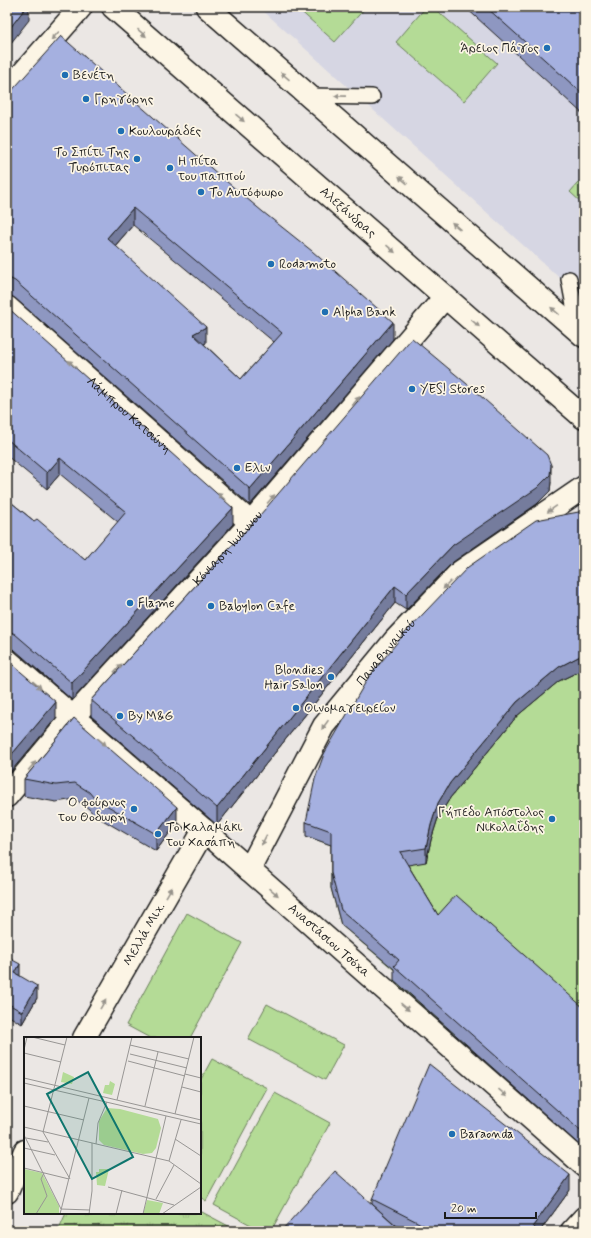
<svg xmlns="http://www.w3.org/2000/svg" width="591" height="1238" viewBox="0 0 591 1238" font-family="Mynerve,sans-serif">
<defs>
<pattern id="park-tufts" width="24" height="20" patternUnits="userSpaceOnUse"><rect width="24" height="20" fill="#b4db96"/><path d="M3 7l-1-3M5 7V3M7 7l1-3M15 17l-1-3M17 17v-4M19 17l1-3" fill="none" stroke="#9abb81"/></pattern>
</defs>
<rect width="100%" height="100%" fill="#ebe7e4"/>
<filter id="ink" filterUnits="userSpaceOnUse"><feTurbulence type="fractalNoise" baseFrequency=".025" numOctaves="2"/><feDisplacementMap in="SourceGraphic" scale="8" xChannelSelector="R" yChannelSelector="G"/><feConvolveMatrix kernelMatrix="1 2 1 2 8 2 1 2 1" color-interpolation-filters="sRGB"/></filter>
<g filter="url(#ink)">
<path fill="#d6d6e3" d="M259,7H584V300Z"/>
<path fill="#b4db96" stroke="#687c59" d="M296,7H366L335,42Z
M426,7H433L497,63L464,101L396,42Z
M584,176V205L570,192Z
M584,525V1149L393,981L399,974L341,925L331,888V845L306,836Z
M187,913L242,943L190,1038H150L126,1025Z
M267,1004L344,1045L325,1080L248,1039Z
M212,1059L267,1088L206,1201L200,1197V1081Z
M275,1093L330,1123L271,1231H262L214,1205Z"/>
<path fill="url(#park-tufts)" stroke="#687c59" d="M200,1211L238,1231H58L66,1213H200Z"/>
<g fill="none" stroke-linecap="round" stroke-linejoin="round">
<g stroke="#1c1c1c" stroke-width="18">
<path id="service" d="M307,96L372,97
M569,279L579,332"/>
</g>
<g stroke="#1c1c1c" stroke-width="25">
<path id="pedestrian" d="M572,1231L584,1218"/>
</g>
<g stroke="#1c1c1c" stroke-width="25">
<g id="minor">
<path id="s1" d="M7,307L251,523"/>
<path id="s2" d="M249,870L324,726L395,640L460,572L584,487"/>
<path id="s3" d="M84,1038L204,830"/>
<path d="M7,1192L25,1151"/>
</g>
</g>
<g stroke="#1c1c1c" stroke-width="25">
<g id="tertiary">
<path d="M7,91L81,7"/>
<path id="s4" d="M7,660L204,830L584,1165"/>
<path id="s5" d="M7,796L73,717L251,523L445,297"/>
</g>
</g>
<g stroke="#1c1c1c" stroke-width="25">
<g id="primary">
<path id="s6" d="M113,7L584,418"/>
<path d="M207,7L584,336"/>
</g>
</g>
<use href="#service" stroke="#fcf5e5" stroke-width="15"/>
<use href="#pedestrian" stroke="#fcf5e5" stroke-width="22"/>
<use href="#minor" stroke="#fcf5e5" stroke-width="22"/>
<use href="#tertiary" stroke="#fcf5e5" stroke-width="22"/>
<use href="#primary" stroke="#fcf5e5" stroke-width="22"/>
</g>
<path fill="#8e97c1" stroke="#1c1c1c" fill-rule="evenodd" d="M465,7H584V115Z
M7,96L393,339L250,505L15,298L9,295H7ZM133,225L274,342L241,379L204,344L206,343L115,246Z
M7,307L233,524L72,700L15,650L9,648H7V499L34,521L85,560L118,522L60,474L47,489L7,456Z
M551,482L550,491L537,504L453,562L406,610L395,603L217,825L91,716V700L260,515Z
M584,511V669L559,681L517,716L450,798L438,818L431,840L426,862L408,865L438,915L584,1008V1149L394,980V969L341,925L331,888V845L306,836V822Z
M74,718L177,823L156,851L94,815L89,809L75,799L56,802L24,796V779Z
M7,957L20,976L37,998L22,1024L7,1015Z
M570,1190L540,1231H406L397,1226L372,1204V1199Z"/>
<path fill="#747b9d" stroke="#1c1c1c" d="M26,7H29V20L7,48V32Z
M133,208V225L107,255V238Z
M393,322V339L250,505V489Z
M206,327V343L193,350V334Z
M60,458V474L47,489V473Z
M551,465V482L550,491L537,504L453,562L406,610V594L453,545Z
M233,508V524L72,700V683Z
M395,586V603L217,825V808Z
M584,654V669L559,681L517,716L450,798L438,818L431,840L426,862V848L431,825L438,803L450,783L517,702L559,667Z
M56,702V718L7,776V760Z
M177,807V823L156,851V834Z
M20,964V976L15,973Z
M37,986V998L22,1024V1012Z
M570,1175V1190L540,1231H533V1226Z"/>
<path fill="#a5b0e0" stroke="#1c1c1c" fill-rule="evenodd" d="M7,7H26L7,32Z
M486,7H584V95Z
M61,36L220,176L263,212L312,251L393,322L250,489L15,281L9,278H7V96ZM133,208L282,333L241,379L193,334L206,327L107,238Z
M7,307L233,508L72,683L15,634L9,631L7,632V499L34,521L37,519L85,560L126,512L60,458L47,473L7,439Z
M412,338L467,384L547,455L551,465L550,475L537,488L453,545L406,594L395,586L217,808L91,700L260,515Z
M584,511V654L559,667L517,702L450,783L438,803L431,825L426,848L400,852L438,915L456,895L584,1008V1134L394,966L399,960L341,910L331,873V831L306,822L315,779L324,754L368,678L404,634L468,567L536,520Z
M7,660L56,702L7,760Z
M74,718L177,807L156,834L94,798L89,792L75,783L56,785L24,779Z
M7,957L20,964L15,973L37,986L22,1012L7,1003Z
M429,1064L570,1175L533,1226L538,1231H435L372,1199Z
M335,1171L402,1231H281Z"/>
<defs><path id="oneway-solid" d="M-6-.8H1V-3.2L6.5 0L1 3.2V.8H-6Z"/></defs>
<g fill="#97938b">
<use href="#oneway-solid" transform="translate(142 33) rotate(41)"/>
<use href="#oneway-solid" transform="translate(55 36) rotate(131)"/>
<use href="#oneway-solid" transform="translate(285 76) rotate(-139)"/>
<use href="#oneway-solid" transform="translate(340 96) rotate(-179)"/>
<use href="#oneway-solid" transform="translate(240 118) rotate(41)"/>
<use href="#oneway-solid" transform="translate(403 180) rotate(-139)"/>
<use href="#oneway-solid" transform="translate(456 226) rotate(-139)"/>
<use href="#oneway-solid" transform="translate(391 249) rotate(41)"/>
<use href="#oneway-solid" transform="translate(555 311) rotate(-139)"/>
<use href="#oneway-solid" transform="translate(475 323) rotate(41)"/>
<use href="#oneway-solid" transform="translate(72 364) rotate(-138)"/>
<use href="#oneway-solid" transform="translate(356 401) rotate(-49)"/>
<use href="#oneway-solid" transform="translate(222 497) rotate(-138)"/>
<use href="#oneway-solid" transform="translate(271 499) rotate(-49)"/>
<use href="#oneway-solid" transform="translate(552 509) rotate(145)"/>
<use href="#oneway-solid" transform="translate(447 585) rotate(134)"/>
<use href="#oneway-solid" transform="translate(118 668) rotate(-47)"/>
<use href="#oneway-solid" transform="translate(37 685) rotate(41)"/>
<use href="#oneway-solid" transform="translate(325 725) rotate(125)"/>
<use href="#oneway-solid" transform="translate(102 742) rotate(41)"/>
<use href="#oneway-solid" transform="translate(32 766) rotate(-50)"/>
<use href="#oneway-solid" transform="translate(264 840) rotate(117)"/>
<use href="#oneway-solid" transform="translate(169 892) rotate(-60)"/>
<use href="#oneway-solid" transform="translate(274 892) rotate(41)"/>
<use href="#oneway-solid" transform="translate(103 1004) rotate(-60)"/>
<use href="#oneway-solid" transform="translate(405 1007) rotate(41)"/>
<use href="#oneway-solid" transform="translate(503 1093) rotate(41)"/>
</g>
</g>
<g fill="#1f6fb2" stroke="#fcf5e5" stroke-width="1.5">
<circle cx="547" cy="48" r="4"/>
<circle cx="65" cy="75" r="4"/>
<circle cx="86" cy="99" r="4"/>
<circle cx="121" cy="131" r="4"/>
<circle cx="137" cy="159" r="4"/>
<circle cx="170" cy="168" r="4"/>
<circle cx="201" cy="192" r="4"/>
<circle cx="271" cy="264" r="4"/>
<circle cx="325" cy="312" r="4"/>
<circle cx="412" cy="389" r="4"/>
<circle cx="237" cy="468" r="4"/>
<circle cx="130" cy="603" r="4"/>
<circle cx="211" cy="606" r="4"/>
<circle cx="331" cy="677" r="4"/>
<circle cx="296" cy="708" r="4"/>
<circle cx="120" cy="716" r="4"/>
<circle cx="134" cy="809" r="4"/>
<circle cx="552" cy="819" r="4"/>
<circle cx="158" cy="834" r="4"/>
<circle cx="452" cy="1134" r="4"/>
</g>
<g text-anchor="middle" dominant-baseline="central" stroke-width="3.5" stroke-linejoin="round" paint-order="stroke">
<g font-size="13" fill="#1c1c1c" stroke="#fcf5e5" text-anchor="start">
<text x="539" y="48" text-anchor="end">Άρειος Πάγος</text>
<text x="73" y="75">Βενέτη</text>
<text x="94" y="99">Γρηγόρης</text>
<text x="129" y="131">Κουλουράδες</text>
<text x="129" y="152" text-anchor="end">Το Σπίτι Της<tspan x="129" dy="15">Τυρόπιτας</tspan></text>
<text x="178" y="161">Η πίτα<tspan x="178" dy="15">του παππού</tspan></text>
<text x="209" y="192">Το Αυτόφωρο</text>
<text x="279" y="264">Rodamoto</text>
<text x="333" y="312">Alpha Bank</text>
<text x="420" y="389">YES! Stores</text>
<text x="245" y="468">Ελιν</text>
<text x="138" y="603">Flame</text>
<text x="219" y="606">Babylon Cafe</text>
<text x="323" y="670" text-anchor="end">Blondies<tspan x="323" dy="15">Hair Salon</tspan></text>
<text x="304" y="708">Οινομαγειρείον</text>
<text x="128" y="716">By M&amp;G</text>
<text x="126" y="802" text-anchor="end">Ο φούρνος<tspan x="126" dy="15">του Θοδωρή</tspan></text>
<text x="544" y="812" text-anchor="end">Γήπεδο Απόστολος<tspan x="544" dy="15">Νικολαΐδης</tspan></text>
<text x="166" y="827">Το Καλαμάκι<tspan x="166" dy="15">του Χασάπη</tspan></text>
<text x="460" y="1134">Baraonda</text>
</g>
<g font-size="13" fill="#1c1c1c" stroke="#fcf5e5">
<text stroke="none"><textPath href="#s6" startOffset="312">Αλεξάνδρας</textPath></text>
<text stroke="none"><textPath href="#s1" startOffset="163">Λάμπρου Κατσώνη</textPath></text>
<text stroke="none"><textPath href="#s5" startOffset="332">Κόνιαρη Ιωάννου</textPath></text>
<text stroke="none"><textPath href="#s2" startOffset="259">Παναθηναικού</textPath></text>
<text stroke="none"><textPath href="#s3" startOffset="120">Μελλά Μιχ.</textPath></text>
<text stroke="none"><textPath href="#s4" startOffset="427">Αναστάσιου Τσόχα</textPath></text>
</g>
</g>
<g transform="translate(24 1037)">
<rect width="177" height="177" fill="#ebe7e4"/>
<path d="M39,35L50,40L48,47L37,45ZM86,44L91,47L88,58L79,56L81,48H85ZM83,71L96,72L134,82L137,91L132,111L128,116L119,117L80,108L75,103V84Z" fill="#b4db96"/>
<path d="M0,132L18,136L35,169V177H0Z" fill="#b4db96"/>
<path d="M75,132H85L81,149L73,148L72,135H75ZM123,163L139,166L135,177H119Z" fill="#b4db96"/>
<path fill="none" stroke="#989694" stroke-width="1" d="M8,0L41,8M43,0L19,95L46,142M106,8L165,22M0,13L3,0M0,16L37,25M106,17L163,31M104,24L161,39M161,37L177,41M0,41L177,83M0,46L177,87M158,50L177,55M93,63L108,0M0,69L60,83M121,69L134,15M151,77L170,0M0,90L145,124L177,147M0,98L37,172M2,101L24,105M151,102L177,119M72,107L74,86L83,65M0,111L31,118M145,124L157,83M0,131L45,142M84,150L150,168M132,162L150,128M37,172L66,173M12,177L23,159L17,142L20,136M36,177L65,61M65,177L68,154V106M92,177L98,153M119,177L142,79M138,177L177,150"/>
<path fill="#0f766e" fill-opacity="0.15" stroke="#0f766e" stroke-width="2" d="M64,35L109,120L68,142L23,57Z"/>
<rect width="177" height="177" fill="none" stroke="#1c1c1c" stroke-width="2"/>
</g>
<rect width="591" height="1238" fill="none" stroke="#fcf5e5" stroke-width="24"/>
<rect x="12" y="12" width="567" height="1214" fill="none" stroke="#1c1c1c" stroke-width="1.5" filter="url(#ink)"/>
<path d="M445 1212v6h91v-6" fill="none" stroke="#1c1c1c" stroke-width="2"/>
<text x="451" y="1212" font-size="12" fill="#1c1c1c" stroke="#fcf5e5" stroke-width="3" paint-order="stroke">20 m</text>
</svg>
